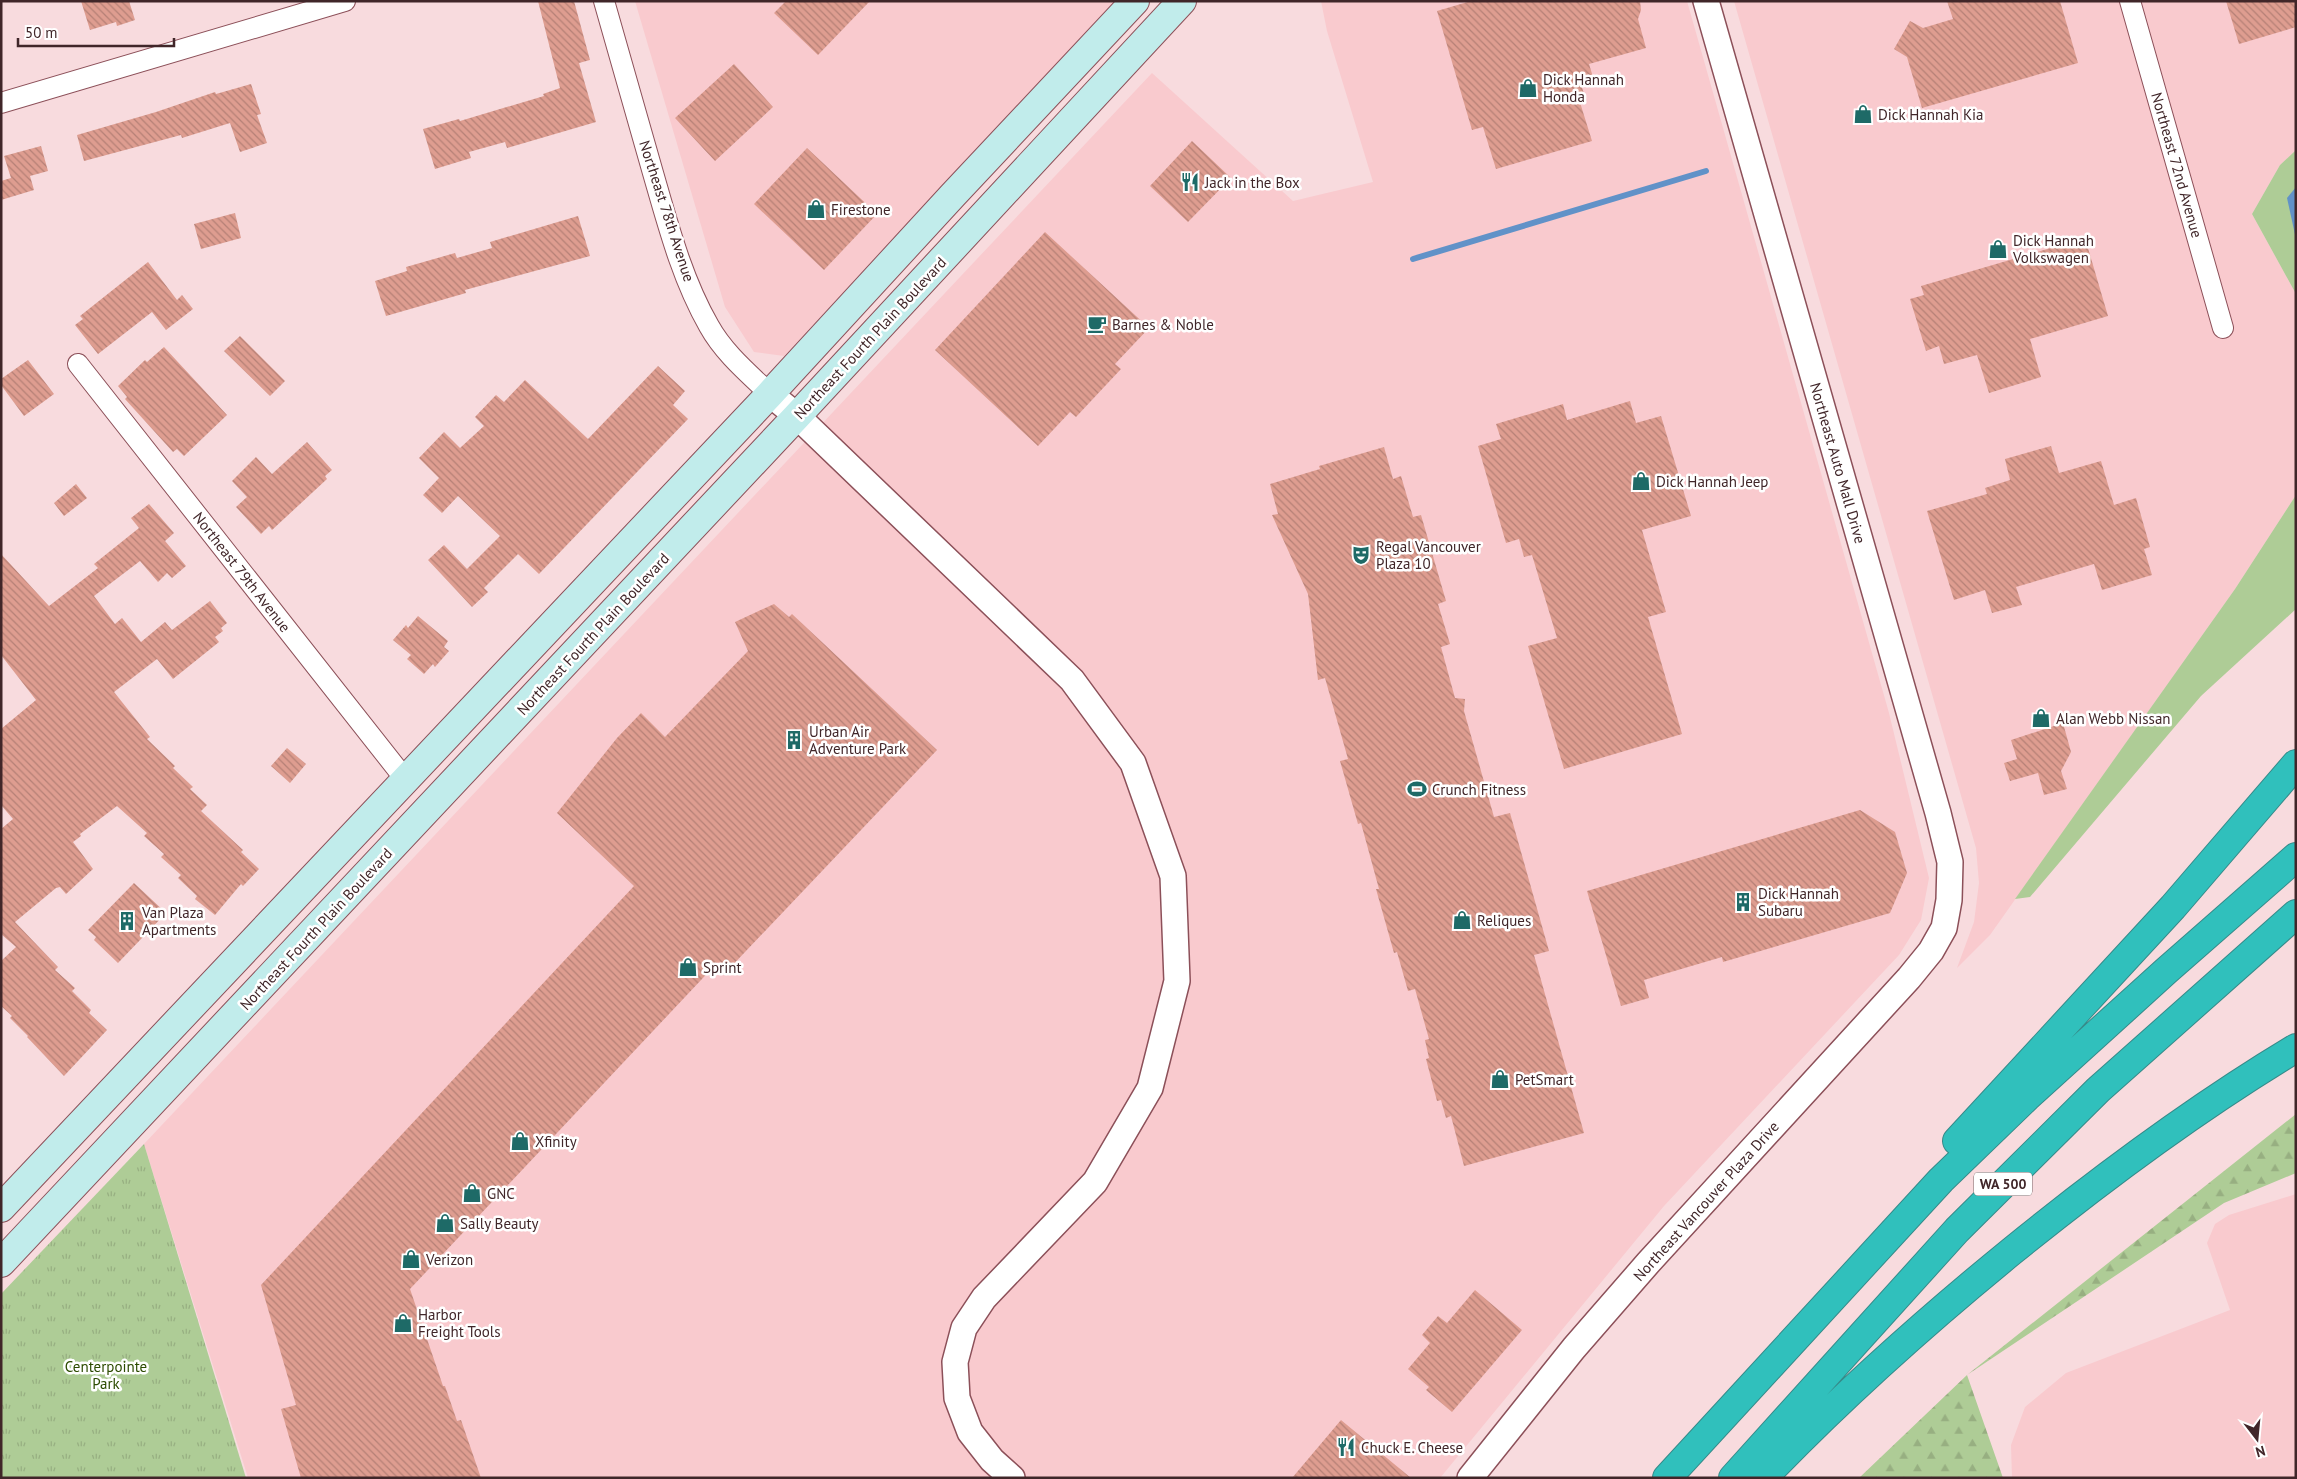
<svg xmlns="http://www.w3.org/2000/svg" width="2297" height="1479" viewBox="0 0 2297 1479" font-family="'PT Sans',sans-serif">
<defs>
<pattern id="forest-firs" width="22" height="20" patternUnits="userSpaceOnUse" patternTransform="scale(1.25)"><rect width="22" height="20" fill="#aecc96"/><path d="M5 1l3.5 6h-7zM16 11l3.5 6h-7z" fill="#97af81"/></pattern>
<pattern id="park-tufts" width="24" height="20" patternUnits="userSpaceOnUse" patternTransform="scale(1.25)"><rect width="24" height="20" fill="#aecc96"/><path d="M3 7l-1-3M5 7V3M7 7l1-3M15 17l-1-3M17 17v-4M19 17l1-3" fill="none" stroke="#97af81"/></pattern>
<pattern id="building-back-hatch" width="6" height="6" patternUnits="userSpaceOnUse" patternTransform="scale(1.25)"><rect width="6" height="6" fill="#de9d90"/><path d="M-1 5l2 2M0 0l6 6M5-1l2 2" fill="none" stroke="#b58076"/></pattern>
</defs>
<rect width="100%" height="100%" fill="#f8dbde"/>
<path fill="#f9cace" d="M635,1H1115L784,356L754,352L725,307Z
M1321,1H1687L1889,713L1929,878L1921,920L1899,955L1664,1206L1440,1478H248L144,1144L1152,73L1293,201L1373,182L1327,31Z
M1734,1H2296V150L2280,165L2252,214L2296,294V495L2235,589L1990,935L1957,968L1974,922L1979,883L1976,848Z
M2296,1194V1478H2012L2011,1445L2025,1407L2066,1373L2230,1310L2207,1243L2215,1224L2229,1215Z"/>
<path fill="#aecc96" d="M2296,150V294L2252,214L2280,165Z
M2296,495V609L2201,696L2030,897L2015,899L2235,589Z"/>
<path fill="url(#forest-firs)" d="M2296,1114V1173L2224,1203L1967,1375L2003,1478H1859L1967,1375Z"/>
<path fill="url(#park-tufts)" d="M144,1144L246,1478H1V1294Z"/>
<path fill="#6192c8" d="M2296,187V239L2287,198Z"/>
<g fill="none" stroke-linecap="round" stroke-linejoin="round">
<path stroke="#6192c8" stroke-width="6" d="M1413,259L1706,171"/>
</g>
<path fill="url(#building-back-hatch)" d="M81,1H129L135,20L117,26L116,22L90,30Z
M538,1H574L590,60L579,63L596,122L507,148L505,142L469,152L471,158L435,169L423,129L459,119L460,121L544,96L543,94L560,88Z
M786,1H870L818,55L774,13Z
M1471,1H1640L1641,10L1638,19L1646,48L1589,64L1593,77L1580,81L1584,94L1578,96L1592,141L1496,169L1483,127L1472,130L1437,11Z
M1947,1H2060L2078,63L1922,108L1907,57L1894,49L1910,21L1923,28L1953,19Z
M2226,1H2296V27L2239,44Z
M734,64L773,107L715,161L675,118Z
M251,84L261,114L257,115L267,143L240,152L230,123L182,138L181,135L84,161L77,135L156,112L215,92L216,94Z
M1192,141L1231,178L1188,222L1150,186Z
M41,146L48,171L30,176L34,190L1,200V181L11,178L4,156Z
M807,148L877,214L824,270L754,204Z
M235,213L241,238L201,249L194,224Z
M578,216L590,256L465,290L466,293L386,316L375,281L407,271L406,267L455,253L457,258L492,248L490,242Z
M1045,232L1149,328L1115,364L1121,369L1076,417L1070,412L1038,446L935,350Z
M2085,238L2108,316L2030,339L2041,377L1989,393L1977,355L1944,364L1939,346L1926,351L1910,299L1924,295L1921,286Z
M148,262L177,300L182,295L193,309L166,330L152,312L98,354L75,325L83,319L80,316Z
M240,336L285,381L270,396L224,351Z
M164,347L227,415L184,456L177,449L173,452L125,399L127,397L118,386L145,360L147,362Z
M28,360L54,394L24,416L1,385V379Z
M658,366L685,391L673,405L688,419L539,574L518,554L484,588L488,592L472,607L428,560L444,545L467,569L500,536L458,496L442,513L423,495L439,478L419,458L444,432L460,448L484,426L475,417L496,395L504,402L525,380L588,439Z
M1630,401L1636,423L1661,416L1691,516L1642,530L1666,612L1648,617L1682,734L1564,769L1528,646L1557,638L1532,555L1524,557L1519,539L1506,543L1478,446L1501,439L1496,424L1563,404L1567,420Z
M307,442L332,470L325,476L327,479L272,530L269,526L261,534L236,507L247,497L232,481L256,457L272,474Z
M2051,446L2059,473L2101,461L2114,505L2136,498L2150,547L2144,549L2152,575L2102,590L2094,564L2016,587L2022,605L1992,613L1985,590L1954,600L1927,511L1987,494L1985,488L2010,480L2005,459Z
M1384,447L1393,479L1401,476L1413,517L1421,515L1446,601L1438,604L1450,644L1441,647L1455,698L1465,699L1464,711L1494,817L1510,813L1549,951L1534,955L1584,1133L1464,1166L1451,1116L1446,1118L1441,1100L1437,1101L1426,1059L1429,1058L1425,1040L1429,1039L1415,989L1408,991L1397,952L1394,953L1376,889H1379L1361,823L1358,824L1340,761L1348,759L1325,678L1318,680L1308,594L1272,515L1278,514L1270,484L1320,469L1319,466Z
M76,484L87,498L64,516L54,503Z
M149,504L174,533L165,541L186,566L172,578L167,573L158,582L140,561L94,596L115,624L122,618L141,642L165,622L172,630L210,601L227,623L221,628L223,631L215,637L219,642L173,679L157,659L114,692L150,737L147,739L175,766L173,768L193,787L190,789L207,805L201,811L243,850L241,852L259,869L243,886L241,884L215,915L195,899L197,896L178,878L181,875L161,857L164,854L144,836L147,833L117,806L80,834L81,836L73,842L93,869L66,894L60,887L56,888L15,922L58,967L55,970L75,988L72,991L91,1010L89,1013L107,1030L64,1076L27,1037L28,1036L10,1018L12,1016L1,1006V961L16,947L1,934V829L13,819L1,805V729L36,700L1,655V554L49,606L98,568L94,564L139,528L131,518Z
M774,604L789,617L792,614L937,750L727,971L718,962L410,1289L443,1386H445L457,1421L461,1420L481,1478H301L281,1409L296,1405L261,1285L634,886L557,813L617,738L641,713L665,737L748,651L735,622Z
M418,616L448,641L444,647L449,651L435,667L433,664L424,674L407,659L411,655L393,640L406,625L408,628Z
M2063,723L2071,752L2061,771L2067,789L2044,795L2038,773L2010,781L2004,763L2017,759L2011,740Z
M287,748L306,764L290,783L271,766Z
M1860,810L1895,832L1907,873L1890,913L1723,962L1722,957L1644,980L1649,998L1621,1006L1587,891Z
M134,883L166,913L118,963L94,940L96,937L88,930Z
M1475,1290L1522,1330L1452,1412L1426,1390L1429,1387L1408,1369L1430,1343L1422,1335L1438,1316L1447,1323Z
M1341,1420L1411,1478H1292Z"/>
<g fill="none" stroke-linecap="round" stroke-linejoin="round">
<g stroke="#8c5059" stroke-width="22">
<path id="minor" d="M604,1C620,59 637,116 653,173C668,225 682,279 709,326C724,353 748,373 770,394
M2130,1L2223,328
M1,103L345,1
M78,364L405,779"/>
</g>
<g stroke="#8c5059" stroke-width="28">
<path id="tertiary" d="M770,394L797,416L1072,680L1133,763L1173,876L1177,981L1150,1088L1095,1182L984,1298L964,1328L955,1362L957,1398L970,1432L992,1460L1012,1478
M1470,1478L1574,1348L1648,1263L1909,978L1931,951L1944,928L1949,900L1950,862L1938,813L1706,1"/>
</g>
<g stroke="#8c5059" stroke-width="30">
<path id="secondary" d="M1,1208L770,394L953,195L1135,1
M1,1263L797,416L1182,1"/>
</g>
<g stroke="#368a89" stroke-width="30">
<path id="motorway" d="M1957,1141L2173,907L2296,764
M1667,1478L1941,1180L2027,1097L2166,971L2296,857
M1733,1478L1957,1230L2098,1090L2296,914
M1763,1478C1841,1397 1925,1322 2012,1251C2102,1178 2196,1108 2296,1048"/>
</g>
<use href="#minor" stroke="#fff" stroke-width="20"/>
<use href="#tertiary" stroke="#fff" stroke-width="25"/>
<use href="#secondary" stroke="#c1eceb" stroke-width="28"/>
<use href="#motorway" stroke="#30c0bc" stroke-width="28"/>
</g>
<defs>
<g id="shop-bare" transform="scale(1.5)"><path d="M-5-2.5h2.3a2.7 3.5 0 0 1 5.4 0H5L5.5 6h-11ZM-1.5-2.5h3a1.5 2.3 0 0 0-3 0Z" fill="#1e6a67" stroke="#fff" stroke-width="2.5" paint-order="stroke"/></g>
<g id="restaurant-bare" transform="scale(1.5)"><path d="M-5-6h1v4h1v-4h1v4h1v-4h1v5L-1.5 .5V6h-2V.5L-5-1ZM5-6V6H3V1.5H1.5Q1.5-4 5-6Z" fill="#1e6a67" stroke="#fff" stroke-width="2.5" paint-order="stroke"/></g>
<g id="cafe-bare" transform="scale(1.5)"><path d="M-5.5-4.5H6V0H3Q3 3.5 0 3.5H-2.5Q-5.5 3.5-5.5 0ZM3-3.2v2h1.7v-2ZM-6 4.5H4V6H-6Z" fill="#1e6a67" stroke="#fff" stroke-width="2.5" paint-order="stroke"/></g>
<g id="theatre-bare" transform="scale(1.5)"><path d="M-5-5.5Q0-4 5-5.5V0Q5 5 0 6Q-5 5-5 0ZM-3.3-2.5H-1v1.5H-3.3ZM1-2.5H3.3v1.5H1ZM-2.8 1Q0 5.5 2.8 1Z" fill="#1e6a67" stroke="#fff" stroke-width="2.5" paint-order="stroke"/></g>
<g id="building-bare" transform="scale(1.5)"><path d="M-4-6H4V6H1V3H-1V6H-4ZM-2.5-4.3h1.7v1.8h-1.7ZM.8-4.3h1.7v1.8H.8ZM-2.5-1h1.7V.8h-1.7ZM.8-1h1.7V.8H.8Z" fill="#1e6a67" stroke="#fff" stroke-width="2.5" paint-order="stroke"/></g>
<g id="stadium-bare" transform="scale(1.5)"><path d="M0-5a6.5 5 0 1 0 0 10a6.5 5 0 1 0 0-10ZM-3.5-1.8h7v3.6h-7Z" fill="#1e6a67" stroke="#fff" stroke-width="2.5" paint-order="stroke"/></g>
</defs>
<g fill-rule="evenodd">
<use href="#shop-bare" x="1528" y="88"/>
<use href="#shop-bare" x="1863" y="114"/>
<use href="#restaurant-bare" x="1190" y="182"/>
<use href="#shop-bare" x="816" y="209"/>
<use href="#shop-bare" x="1998" y="249"/>
<use href="#cafe-bare" x="1097" y="324"/>
<use href="#shop-bare" x="1641" y="481"/>
<use href="#theatre-bare" x="1361" y="555"/>
<use href="#shop-bare" x="2041" y="718"/>
<use href="#building-bare" x="794" y="740"/>
<use href="#stadium-bare" x="1417" y="789"/>
<use href="#building-bare" x="1743" y="902"/>
<use href="#shop-bare" x="1462" y="920"/>
<use href="#building-bare" x="127" y="921"/>
<use href="#shop-bare" x="688" y="967"/>
<use href="#shop-bare" x="1500" y="1079"/>
<use href="#shop-bare" x="520" y="1141"/>
<use href="#shop-bare" x="472" y="1193"/>
<use href="#shop-bare" x="445" y="1223"/>
<use href="#shop-bare" x="411" y="1259"/>
<use href="#shop-bare" x="403" y="1323"/>
<use href="#restaurant-bare" x="1346" y="1447"/>
</g>
<g text-anchor="middle" dominant-baseline="central" stroke-width="5" stroke-linejoin="round" paint-order="stroke">
<rect fill="#fff" stroke="#796769" stroke-width="1" x="1974" y="1172.5" width="58" height="23" rx="4"/>
<g font-size="14" font-weight="bold" fill="#402629">
<text x="2003" y="1184">WA 500</text>
</g>
<g font-size="15" fill="#402629" stroke="#fff" text-anchor="start">
<text x="1543" y="79">Dick Hannah<tspan x="1543" dy="17">Honda</tspan></text>
<text x="1878" y="114">Dick Hannah Kia</text>
<text x="1205" y="182">Jack in the Box</text>
<text x="831" y="209">Firestone</text>
<text x="2013" y="240">Dick Hannah<tspan x="2013" dy="17">Volkswagen</tspan></text>
<text x="1112" y="324">Barnes &amp; Noble</text>
<text x="1656" y="481">Dick Hannah Jeep</text>
<text x="1376" y="546">Regal Vancouver<tspan x="1376" dy="17">Plaza 10</tspan></text>
<text x="2056" y="718">Alan Webb Nissan</text>
<text x="809" y="731">Urban Air<tspan x="809" dy="17">Adventure Park</tspan></text>
<text x="1432" y="789">Crunch Fitness</text>
<text x="1758" y="893">Dick Hannah<tspan x="1758" dy="17">Subaru</tspan></text>
<text x="142" y="912">Van Plaza<tspan x="142" dy="17">Apartments</tspan></text>
<text x="1477" y="920">Reliques</text>
<text x="703" y="967">Sprint</text>
<text x="1515" y="1079">PetSmart</text>
<text x="535" y="1141">Xfinity</text>
<text x="487" y="1193">GNC</text>
<text x="460" y="1223">Sally Beauty</text>
<text x="426" y="1259">Verizon</text>
<text x="418" y="1314">Harbor<tspan x="418" dy="17">Freight Tools</tspan></text>
<text x="1361" y="1447">Chuck E. Cheese</text>
</g>
<g font-size="15" fill="#402629" stroke="#fff">
<text transform="translate(2177 165) rotate(74)">Northeast 72nd Avenue</text>
<text transform="translate(667 211) rotate(72)">Northeast 78th Avenue</text>
<text transform="translate(870 338) rotate(-47)">Northeast Fourth Plain Boulevard</text>
<text transform="translate(1838 463) rotate(74)">Northeast Auto Mall Drive</text>
<text transform="translate(242 572) rotate(52)">Northeast 79th Avenue</text>
<text transform="translate(593 634) rotate(-47)">Northeast Fourth Plain Boulevard</text>
<text transform="translate(316 929) rotate(-47)">Northeast Fourth Plain Boulevard</text>
<text transform="translate(1706 1201) rotate(-48)">Northeast Vancouver Plaza Drive</text>
</g>
<g font-size="15" fill="#2c4b01" stroke="#fff">
<text x="106" y="1366">Centerpointe<tspan x="106" dy="17">Park</tspan></text>
</g>
</g>
<rect width="2297" height="1479" fill="none" stroke="#402629" stroke-width="5"/>
<g transform="translate(2257 1439) rotate(164)" stroke="#ffffff" stroke-width="4" paint-order="stroke">
<path d="M0-4L9 19L0 12L-9 19Z" fill="#402629"/>
<text y="-8" font-size="14" font-weight="bold" text-anchor="middle" fill="#402629">N</text>
</g>
<path d="M18 38v8h156v-8" fill="none" stroke="#402629" stroke-width="2.5"/>
<text x="25" y="38" font-size="15" fill="#402629" stroke="#ffffff" stroke-width="4" paint-order="stroke">50 m</text>
</svg>
